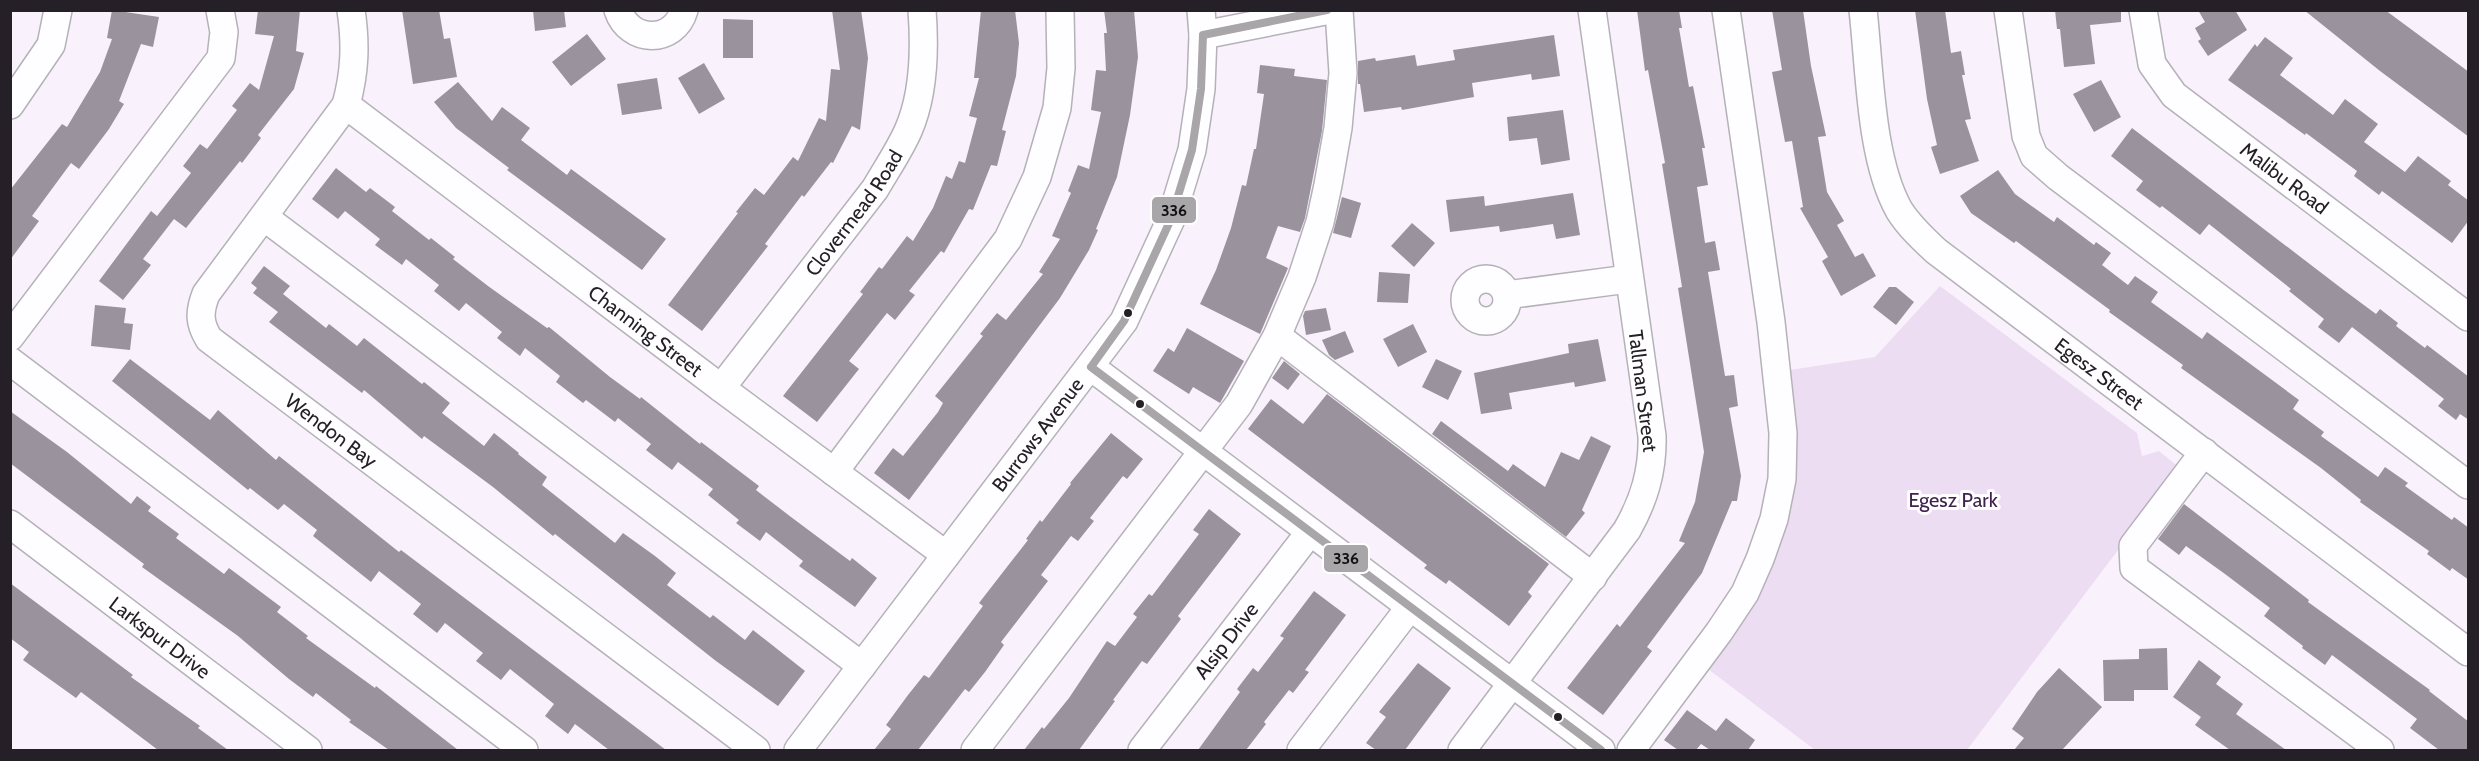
<svg xmlns="http://www.w3.org/2000/svg" width="2479" height="761" viewBox="0 0 2479 761" font-family="Cabin,sans-serif">
<rect width="100%" height="100%" fill="#f9f2fc"/>
<path fill="#ecddf3" d="M1940,286L2137,433L2142,456L2159,451L2180,468L1967,750H1815L1704,666L1758,592L1783,371L1875,357Z"/>
<path fill="#9a939d" d="M112,10L159,17L153,47L141,44L119,101L124,104L109,129L79,169L71,163L32,216L39,221L10,260V190L62,124L67,127L100,72L112,39L107,38Z
M258,10H300L296,51L304,53L294,89L258,135L261,138L242,163L240,161L186,228L174,219L143,259L151,265L123,300L99,281L151,211L157,216L191,173L183,166L200,144L207,149L237,110L232,106L250,83L259,90L274,36L255,34Z
M402,10H439L444,39L450,38L457,77L413,84Z
M533,10H564L566,27L535,31Z
M832,10H861L868,58L860,130L852,126L833,163L831,162L804,197L802,195L765,244L768,246L702,331L668,305L738,213L736,212L755,188L764,195L793,157L798,161L819,118L826,121L831,69L840,70Z
M981,10H1015L1019,43L1016,76L1002,130L1006,131L997,166L991,165L973,210L969,209L944,253L941,251L909,291L915,295L895,320L887,313L849,361L859,369L817,422L783,396L863,294L860,292L879,267L882,269L907,236L913,241L933,208L946,176L952,179L959,161L965,163L977,118L969,116L979,78H974Z
M1104,10H1134L1138,57L1130,115L1117,177L1096,229L1098,230L1089,250L1060,298L909,500L874,473L893,448L903,456L938,412L943,403L935,396L983,336L980,334L997,313L1006,320L1043,274L1039,272L1060,239L1052,236L1071,193L1068,191L1078,165L1089,169L1101,112L1091,110L1096,70L1106,71L1104,33H1107Z
M1637,10H1679L1682,28H1679L1689,87L1693,86L1705,148H1702L1708,185L1697,187L1705,243L1715,241L1720,270L1708,272L1725,376L1734,375L1738,406L1729,408L1741,476L1737,501H1732L1702,573L1647,647L1652,651L1603,715L1567,688L1617,624L1620,627L1685,543L1679,541L1695,502L1704,452L1678,288L1682,287L1662,164L1665,163L1648,70L1645,71Z
M1772,10H1803L1811,66L1826,136L1818,137L1827,192L1844,221L1837,225L1855,257L1863,253L1876,276L1841,296L1822,261L1828,257L1800,208L1803,207L1792,141L1785,142L1772,72L1782,70Z
M1915,10H1945L1951,53L1961,51L1965,75H1962L1971,119L1965,120L1979,161L1940,174L1931,147L1937,145L1927,99Z
M2055,10H2121V22L2090,25L2095,64L2064,67L2060,29H2057Z
M2198,10H2235L2247,30L2208,56L2198,41L2201,39L2195,28L2205,22Z
M2304,10H2385L2469,72V137L2380,71Z
M723,19L753,20V58H723Z
M587,34L606,59L571,86L552,62Z
M1554,35L1560,76L1532,80L1531,74L1472,83L1474,97L1402,110L1401,107L1364,112L1360,84H1358V61L1375,58L1376,61L1415,55L1417,66L1455,60L1453,50Z
M2265,37L2293,58L2280,75L2333,115L2345,99L2378,124L2364,142L2405,172L2418,156L2451,181L2448,185L2469,201V220L2452,243L2382,191L2379,195L2354,176L2357,171L2306,133L2305,135L2228,80L2255,44L2257,47Z
M704,63L725,99L699,114L678,78Z
M1260,65L1295,69L1294,76L1327,80L1322,131L1305,218L1300,232L1278,226L1266,258L1288,268L1260,334L1200,304L1216,270L1231,228L1242,185L1246,186L1254,149H1256L1264,94L1257,93Z
M657,78L662,109L622,115L617,84Z
M2101,80L2121,117L2094,132L2073,94Z
M458,82L492,121L502,107L530,128L521,140L567,175L571,169L666,239L642,270L507,170L509,168L456,128L434,102Z
M1563,110L1570,160L1541,165L1537,138L1509,141L1507,117Z
M2132,128L2345,291L2376,314L2380,309L2398,323L2396,326L2425,348L2427,345L2469,377V420L2460,414L2456,420L2438,406L2444,399L2352,327L2339,343L2318,327L2324,319L2289,291L2291,289L2209,224L2200,235L2162,206L2160,208L2136,190L2143,181L2111,156Z
M336,168L366,192L370,188L395,207L392,211L429,240L431,238L455,257L453,259L488,286L547,328L549,327L610,377L640,399L641,397L700,444L701,442L759,486L756,490L791,517L850,561L852,558L877,578L855,607L799,566L803,561L766,532L760,541L736,523L739,520L708,495L713,489L678,462L672,470L646,450L651,444L618,418L615,422L586,400L583,403L556,382L560,376L525,348L520,356L497,338L502,332L466,303L459,311L434,291L439,285L406,259L402,265L375,245L380,239L345,211L338,219L312,199Z
M1998,170L2015,194L2054,222L2057,217L2094,245L2096,242L2111,253L2102,265L2128,285L2135,276L2158,292L2151,302L2202,339L2207,332L2299,400L2293,409L2324,432L2321,436L2378,477L2385,467L2408,483L2405,486L2452,520L2454,517L2469,528V580L2452,568L2450,571L2427,554L2429,551L2360,502L2361,500L2321,468L2181,368L2183,365L2109,312L2110,310L2016,241L2014,243L1971,213L1960,196Z
M1573,193L1580,235L1556,239L1553,224L1500,232L1499,226L1450,232L1446,200L1484,196L1485,206Z
M1342,197L1361,203L1351,238L1333,233Z
M1412,223L1435,243L1414,267L1391,246Z
M264,266L290,286L283,294L326,328L329,324L357,346L364,338L422,384L424,382L450,403L442,413L484,446L494,433L519,453L518,454L547,477L542,485L615,543L623,533L655,556L676,573L667,585L710,618L713,615L745,640L753,630L805,671L778,706L716,661L555,534L553,536L493,487L424,436L422,439L364,390L362,393L269,322L278,312L253,293L257,288L251,283Z
M1379,272L1410,274L1408,303L1377,302Z
M1889,287H1896L1914,302L1896,325L1873,307Z
M95,305L126,308L124,323L133,324L130,350L91,346Z
M1326,308L1331,330L1306,335L1303,316L1305,311Z
M1413,324L1427,352L1398,367L1383,339Z
M1187,328L1244,361L1220,403L1193,387L1189,394L1153,371L1168,348L1174,352Z
M1345,331L1354,352L1335,360L1329,355L1322,340Z
M1598,339L1606,381L1575,387L1574,382L1509,393L1512,409L1481,414L1474,373L1569,353L1568,344Z
M130,359L210,420L218,410L276,460L279,456L399,552L401,550L666,750H609L575,724L568,734L545,716L554,704L510,669L501,680L476,661L483,653L445,623L437,633L413,614L421,604L379,571L371,582L313,536L317,530L284,504L278,510L250,488L248,490L112,381Z
M1436,359L1462,371L1448,400L1422,387Z
M1284,361L1300,374L1288,390L1272,378Z
M1327,394L1549,564L1528,592L1532,596L1509,626L1449,580L1446,584L1424,568L1427,565L1248,429L1271,399L1303,424Z
M10,411L67,452L131,504L137,496L151,507L148,511L179,534L176,538L224,574L229,568L281,607L277,612L308,636L306,638L375,688L376,686L458,750H389L349,722L351,720L316,693L313,697L289,679L238,636L142,567L144,564L10,463Z
M1441,421L1508,471L1513,464L1545,487L1561,452L1579,460L1591,436L1611,446L1582,510L1585,513L1566,537L1432,434Z
M1111,433L1143,459L1127,479L1123,476L1090,518L1094,521L1078,541L1071,536L1041,575L1048,581L1001,642L1004,645L985,672L969,692L965,689L918,750H874L891,729L886,725L908,695L924,675L929,678L983,606L979,603L1028,540L1026,539L1040,520L1042,522L1071,484L1070,483Z
M2184,504L2309,600L2308,602L2430,690L2429,691L2469,722V750H2439L2410,728L2417,719L2332,655L2325,665L2302,648L2303,646L2264,616L2270,608L2225,574L2186,546L2179,555L2158,539Z
M1209,509L1241,534L1178,616L1181,619L1147,664L1142,661L1113,700L1115,701L1079,750H1024L1042,727L1044,729L1069,698L1107,641L1115,646L1137,617L1133,614L1149,594L1152,596L1199,534L1193,530Z
M10,583L133,675L131,677L200,726L198,728L228,750H158L81,692L76,698L23,660L29,652L10,638Z
M1314,591L1346,615L1305,670L1309,672L1293,693L1289,690L1264,722L1266,724L1246,750H1198L1240,692L1237,689L1253,668L1258,672L1284,638L1280,636Z
M2167,648L2168,690H2134V701H2104L2103,660L2139,659V649Z
M2199,660L2221,677L2216,684L2243,704L2236,714L2286,750H2230L2195,725L2201,717L2173,697Z
M1418,663L1451,688L1405,750H1376L1366,743L1386,717L1379,712Z
M2059,668L2102,707L2062,750H2014L2024,738L2012,729L2037,692Z
M1687,710L1716,731L1726,718L1755,740L1748,750H1710L1701,744L1696,750H1678L1664,740Z"/>
<g fill="none" stroke-linecap="round" stroke-linejoin="round">
<g stroke="#b5b1b8" stroke-width="30">
<g id="minor">
<path id="s1" d="M351,10C356,44 355,72 346,105L206,294C199,312 199,323 209,339L756,750"/>
<path d="M618,10C629,43 674,45 684,10"/>
<path id="s2" d="M1863,10C1870,71 1870,158 1899,210C1909,226 1923,239 1936,251L2468,652"/>
<path d="M2008,10L2026,136L2034,156L2058,177L2468,485"/>
<path id="s3" d="M2143,10L2152,64L2174,95L2468,317"/>
<path d="M1203,35L1330,10"/>
<path d="M10,105L51,45L58,10"/>
<path id="s4" d="M346,105L721,388L946,555"/>
<path d="M264,217L862,666"/>
<circle cx="1486" cy="300" r="21"/>
<path d="M1507,295L1628,279"/>
<path d="M1277,336L1593,577"/>
<path d="M10,337L221,58L224,32L220,10"/>
<path d="M10,361L524,750"/>
<path d="M1091,367L1601,750"/>
<path id="s5" d="M721,388L875,189C886,170 899,151 908,131C924,95 925,49 922,10"/>
<path d="M2204,452L2133,546L2134,568L2380,750"/>
<path d="M834,472L1008,239L1037,177L1057,108L1061,68L1060,10"/>
<path id="s6" d="M10,524L308,750"/>
<path id="s7" d="M798,750L1124,321L1171,219L1192,150L1201,89L1203,35L1201,10"/>
<path d="M975,750L1239,404L1277,336L1302,277L1320,222L1328,185L1338,128L1343,73L1339,10"/>
<path id="s8" d="M1142,750L1310,532"/>
<path d="M1301,750L1410,607"/>
<path d="M1462,750L1627,530C1644,500 1653,471 1652,436L1592,10"/>
<path d="M1631,750L1719,632L1745,593L1760,559L1774,519L1782,479L1783,433L1771,322L1726,10"/>
</g>
</g>
<use href="#minor" stroke="#fefdff" stroke-width="27"/>
<g stroke="#fff" stroke-width="12">
<path id="bus-1" d="M1203,35L1327,10
M1091,367L1601,750
M1091,367L1124,321L1171,219L1192,150L1201,89L1203,35"/>
</g>
<use href="#bus-1" stroke="#a8a6a9" stroke-width="8"/>
</g>
<g fill="#252027" stroke="#fff" stroke-width="2">
<circle cx="1128" cy="313" r="5"/>
<circle cx="1140" cy="404" r="5"/>
<circle cx="1558" cy="717" r="5"/>
</g>
<g text-anchor="middle" dominant-baseline="central" stroke-width="6" stroke-linejoin="round" paint-order="stroke">
<g font-size="20" fill="#252027" stroke="#fff">
<text stroke="none"><textPath href="#s3" startOffset="231">Malibu Road</textPath></text>
<text stroke="none"><textPath href="#s5" startOffset="220">Clovermead Road</textPath></text>
<text stroke="none"><textPath href="#s4" startOffset="375">Channing Street</textPath></text>
<text stroke="none"><textPath href="#s2" startOffset="464">Egesz Street</textPath></text>
<text transform="translate(1643 391) rotate(83)">Tallman Street</text>
<text stroke="none"><textPath href="#s1" startOffset="531">Wendon Bay</textPath></text>
<text stroke="none"><textPath href="#s7" startOffset="396">Burrows Avenue</textPath></text>
<text stroke="none"><textPath href="#s6" startOffset="188">Larkspur Drive</textPath></text>
<text stroke="none"><textPath href="#s8" startOffset="138">Alsip Drive</textPath></text>
</g>
<g font-size="20" fill="#40224d" stroke="#fff">
<text x="1953" y="500">Egesz Park</text>
</g>
</g>
<g stroke="#fff" stroke-width="2">
<rect x="1151" y="196" width="46" height="28" rx="6" fill="#a8a6a9"/>
<rect x="1323" y="544" width="46" height="29" rx="6" fill="#a8a6a9"/>
</g>
<g font-size="16" text-anchor="middle" font-weight="bold" fill="#111">
<text x="1174" y="216">336</text>
<text x="1346" y="564">336</text>
</g>
<rect width="2479" height="761" fill="none" stroke="#252027" stroke-width="24"/>
</svg>
